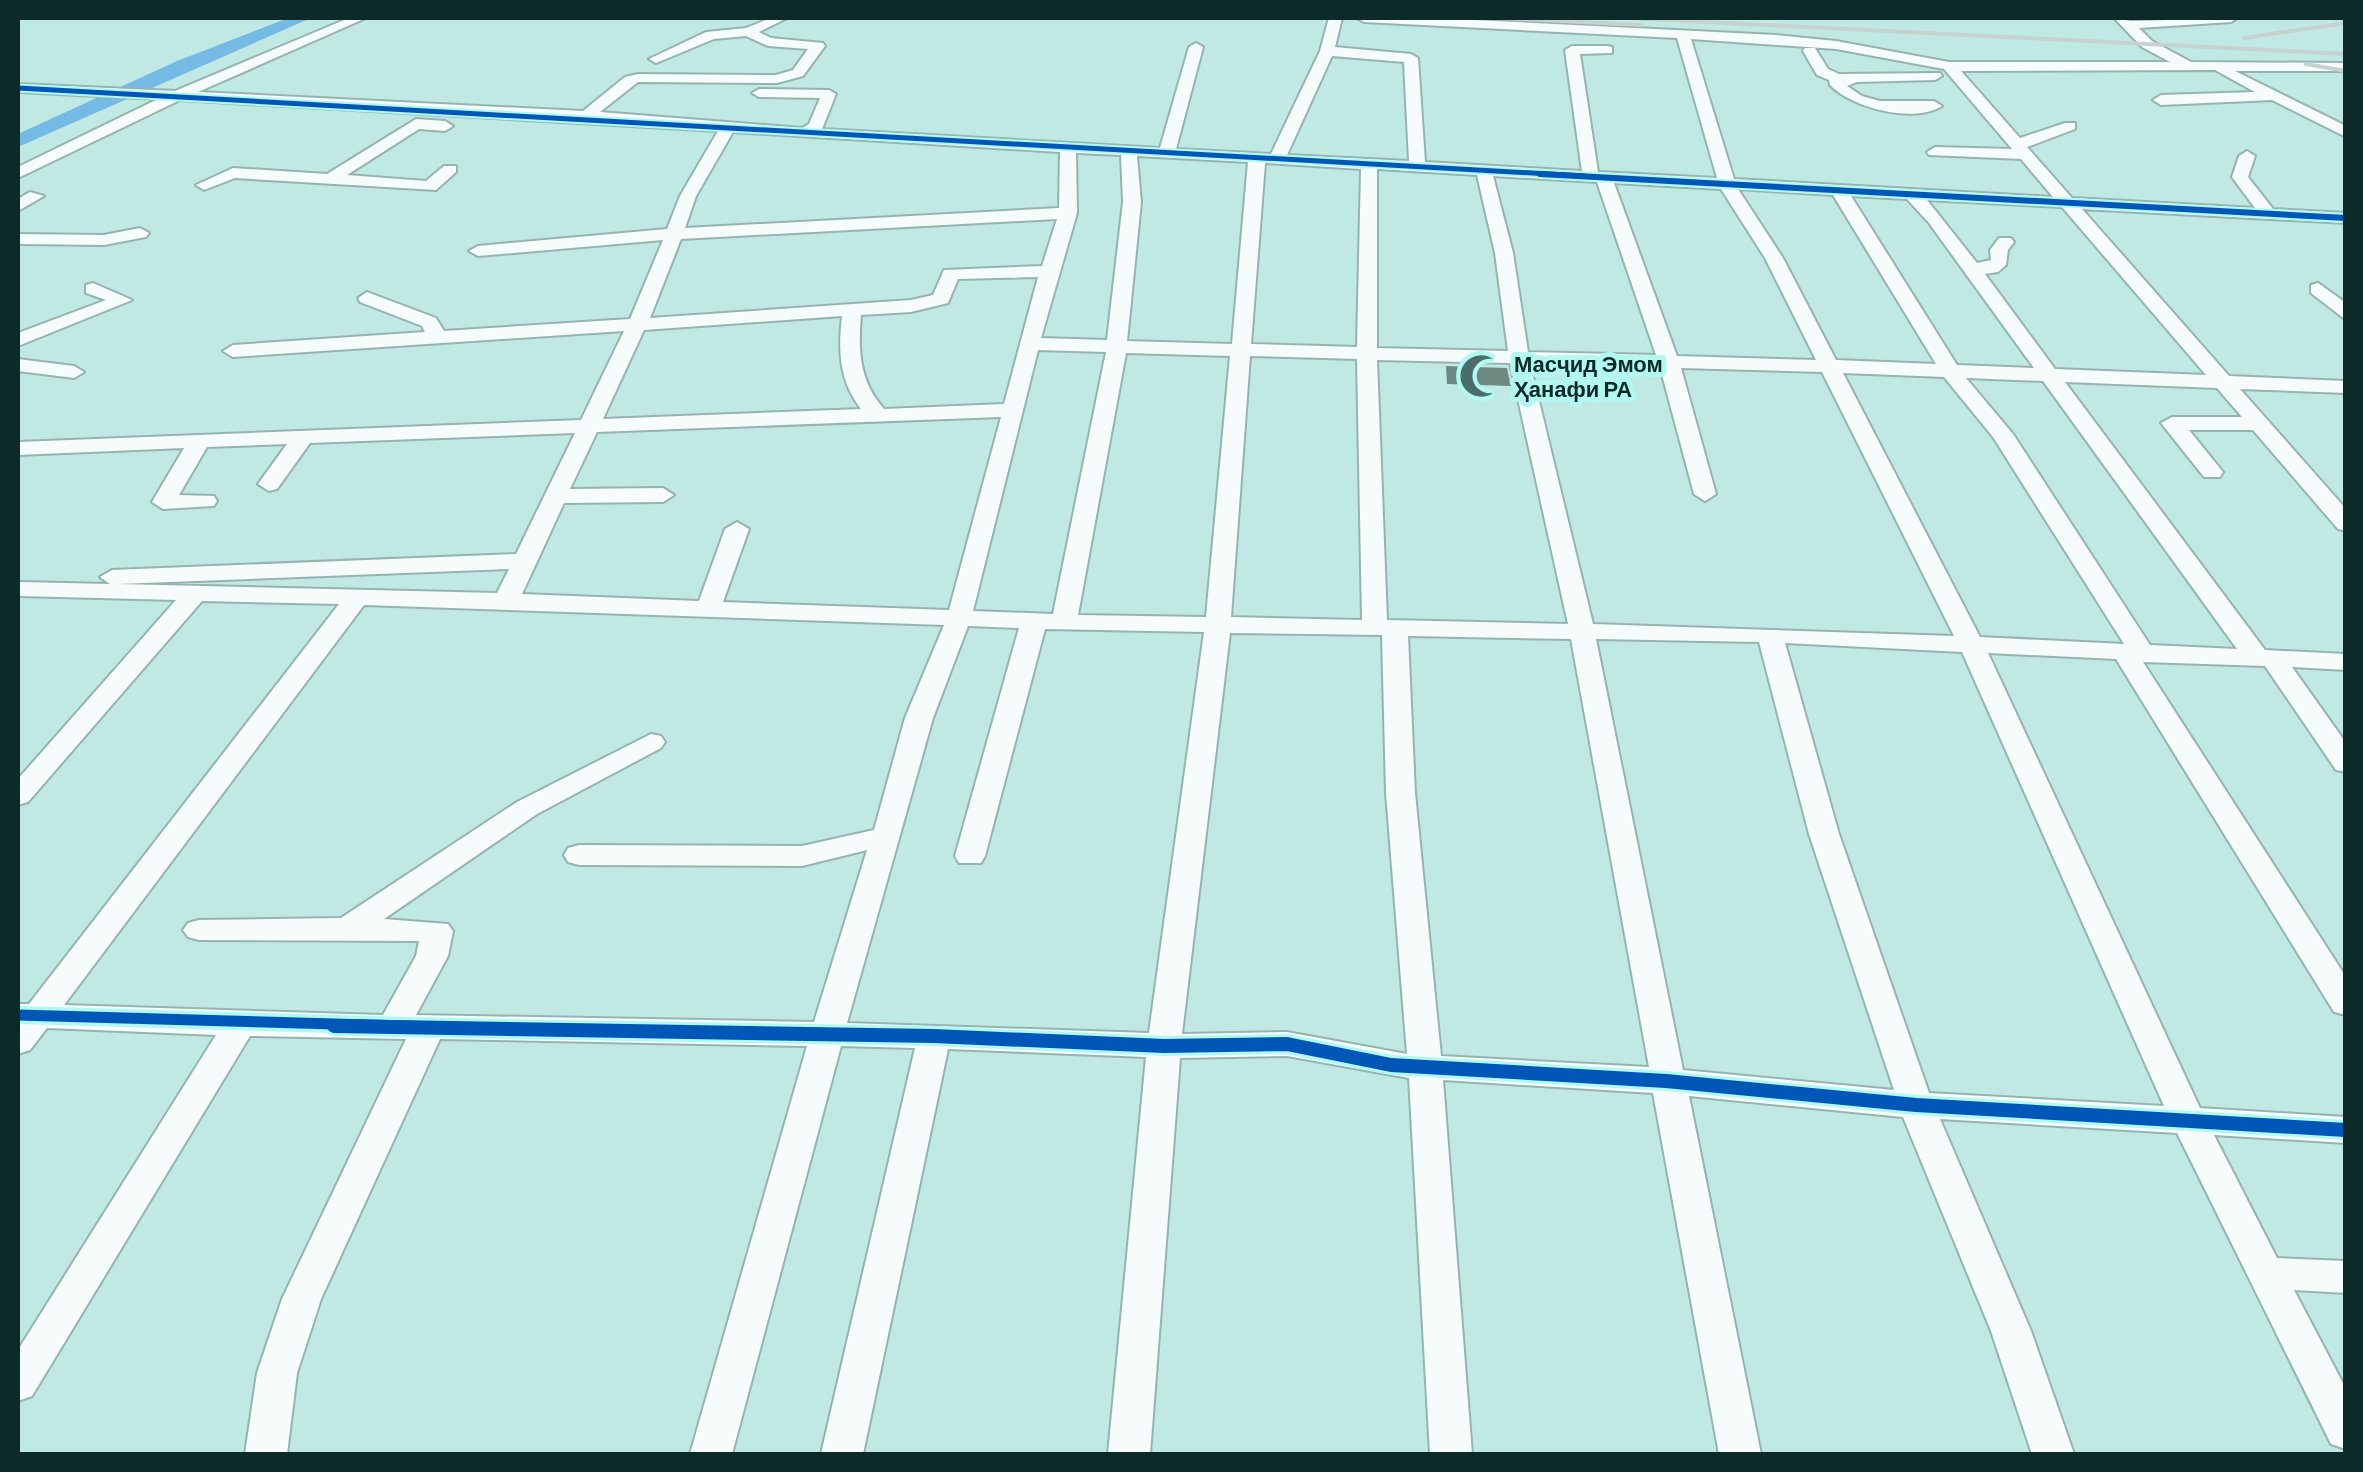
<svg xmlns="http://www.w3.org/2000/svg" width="2363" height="1472" viewBox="0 0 2363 1472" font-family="Barlow,sans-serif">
<rect width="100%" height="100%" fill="#c1e9e3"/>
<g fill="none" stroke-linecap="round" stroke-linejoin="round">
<path fill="#75b9e5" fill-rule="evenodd" d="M288,18H311L18,147V134L177,61Z"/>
</g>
<path fill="#6d8781" d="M1446,366L1507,368L1511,386L1447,384Z"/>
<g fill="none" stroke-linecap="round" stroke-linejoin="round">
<g stroke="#95b4b0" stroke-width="4">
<path id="minor" d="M349,18H366L198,92L583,111L625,77L638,74L776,75L793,70L808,49L768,46L746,36L714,39L656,63L649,59L706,32L746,28L771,18H787L759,32L771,38L823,43L825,46L803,76L777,83L638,82L600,112L802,128L809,124L820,98L759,97L752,93L759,89L829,90L836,94L822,129L1160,148L1189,47L1196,43L1203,47L1176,149L1271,154L1320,51L1329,18H1342L1335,47L1411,54L1418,58L1425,162L1582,171L1565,50L1572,46H1607L1612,47V53L1580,54L1598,172L1717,178L1677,38L1364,22L1357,18H1433L1776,35L1836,41L1949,62H2170L2142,47L2114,18L2131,21L2237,18L2231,22L2139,28L2152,41L2191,62L2346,63V71H2235L2346,126V137L2272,100L2161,105L2153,100L2161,95L2255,92L2215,70L1961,71L2020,138L2065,123H2075V129L2027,147L2072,198L2255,208L2232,177L2239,156L2247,151L2255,156L2248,177L2273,209L2346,213V223L2082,209L2229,376L2346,381V393L2240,389L2346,509V531L2338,529L2253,430H2189L2223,472L2220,477H2204L2161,423L2172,417H2242L2217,388L2065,382L2265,650L2346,654V670L2292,667L2346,743V772L2336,770L2265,666L2143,662L2346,977V1015L2334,1012L2116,659L1988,653L2200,1108L2346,1117V1143L2214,1135L2277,1258L2346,1261V1293L2294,1290L2346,1389V1449L2331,1444L2177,1133L1940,1119L2031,1331L2074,1454H2032L1991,1331L1903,1117L1689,1096L1761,1454H1719L1653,1093L1443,1080L1472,1454H1430L1409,1078L1287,1056L1180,1058L1150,1454H1108L1146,1057L948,1049L863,1454H821L915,1048L841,1046L732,1454H690L807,1046L440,1039L321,1299L297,1373L287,1454H245L257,1373L282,1299L406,1039L250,1036L32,1396L18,1401V1350L216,1035L47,1028L30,1050L18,1054V1004H29L339,604L202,601L28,802L18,805V779L176,600L18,596V582L110,584L100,577L112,570L516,554L575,433L310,443L277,489L269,491L258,484L287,444L207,447L179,495L214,496L217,501L214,506L163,509L152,502L184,448L18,455V442L581,420L624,331L233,357L223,351L233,345L425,332L422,326L360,302L358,298L367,292L436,318L444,331L630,319L663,240L478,256L469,251L478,246L667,229L680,196L718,131L180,100L18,178V167L158,99L18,92V84L175,91ZM1691,39L1836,49L1944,69L2012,149L1935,147L1927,152L1929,155L2021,159L2053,197L1734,179ZM1332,56L1404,62L1409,161L1287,155ZM733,132L1060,152L1059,208L685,228L696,196ZM1076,153L1121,155L1123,202L1107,340L1041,338L1077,213ZM1137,156L1248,162L1232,344L1127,341L1141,202ZM1265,163L1361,169L1357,347L1251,344ZM1377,169L1477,175L1495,253L1508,351L1377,348ZM1493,176L1597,182L1656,355L1528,352L1513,253ZM1614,183L1721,189L1765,258L1816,360L1677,356ZM1738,189L1833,195L1936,364L1836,360L1783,258ZM1851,196L1907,199L1929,223L2034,368L1957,365ZM1927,200L2062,207L2206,375L2055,369L1985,274L1998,272L2006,265L2008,250L2014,242L2011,238H1999L1990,250L1991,260L1977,263ZM1057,219L1042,266L944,270L933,295L911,300L650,318L681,239ZM1038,277L1004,404L884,409C859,381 858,350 861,315L911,312L948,303L958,279ZM842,316C838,351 839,381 861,409L603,419L644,330ZM1038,350L1106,352L1053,614L973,611ZM1126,353L1230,356L1206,617L1078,615ZM1250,356L1357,359L1362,620L1231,617ZM1377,360L1510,363L1568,624L1387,620ZM1530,364L1660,367L1694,494L1705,501L1716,494L1681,368L1822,372L1954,636L1593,624ZM1843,373L1944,377L1993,437L2124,644L1980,637ZM1966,378L2043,381L2237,649L2150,645L2013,434ZM1001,417L949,610L723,602L749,529L737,522L725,529L699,601L522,594L564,503L663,502L674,495L663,488L570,489L597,432ZM509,569L497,593L118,584ZM364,605L944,625L905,718L874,830L802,846L579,845L568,848L564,855L568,862L579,865L802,866L867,850L814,1022L416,1015L448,956L453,931L448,924L384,919L537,814L661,748L665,742L661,736L651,734L517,802L341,918L199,920L188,923L183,930L188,937L199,940L419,941L416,956L383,1015L64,1005ZM968,626L1019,628L955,856L959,863H981L985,856L1045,629L1204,632L1149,1033L847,1023L933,718ZM1230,633L1382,635L1386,793L1407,1054L1287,1032L1182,1034ZM1408,636L1571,639L1649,1067L1441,1056L1415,793ZM1596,639L1759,642L1809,834L1894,1090L1683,1070ZM1785,643L1962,652L2164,1106L1929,1093L1839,834Z
M1805,48H1815L1828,69L1839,74L1940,73L1942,76L1935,80L1857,82L1847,86L1862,96L1880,101H1934L1942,106C1914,124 1852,108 1830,85L1829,80L1817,75L1803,51Z
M416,119L445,121L453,126L445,131L419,129L347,175L426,181L444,166H456V172L436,190L235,178L204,190L196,185L233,168L327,174Z
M30,192L44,196L18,211V199Z
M140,228L149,233L146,237L104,245L18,244V234L104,235Z
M93,283L132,300L18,346V333L106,300L86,293V285Z
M2318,283L2346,303V320L2311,293V285Z
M18,359L74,366L84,372L74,378L18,371Z"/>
</g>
<use href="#minor" fill="#f6fcfb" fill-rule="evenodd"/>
<path stroke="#c5d2d0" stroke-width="4" d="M1502,18L1641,25
M1627,18L2346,54
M2244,38L2346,23
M2306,64L2346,71"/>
<g stroke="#b1f9f0" stroke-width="9">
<path id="cycleway-far3" d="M18,88C541,114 1063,147 1585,176"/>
</g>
<g stroke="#b1f9f0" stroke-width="10">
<path id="cycleway-far2" d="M1540,174L2346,218"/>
</g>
<g stroke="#b1f9f0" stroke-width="18">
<path id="cycleway-far1" d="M18,1015L478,1028"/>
</g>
<g stroke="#b1f9f0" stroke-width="20">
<path id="cycleway" d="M334,1026L934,1036L1164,1046L1287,1044L1391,1065L1666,1081L1916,1105L2346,1130"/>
</g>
<use href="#cycleway-far3" stroke="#0057b8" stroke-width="5"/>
<use href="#cycleway-far2" stroke="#0057b8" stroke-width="6"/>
<use href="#cycleway-far1" stroke="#0057b8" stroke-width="11"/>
<use href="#cycleway" stroke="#0057b8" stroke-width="14"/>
</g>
<defs>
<g id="mosque-bare" transform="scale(3.45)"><path d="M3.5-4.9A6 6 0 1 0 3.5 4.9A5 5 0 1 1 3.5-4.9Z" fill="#4b6d69" stroke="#b1f9f0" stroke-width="2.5" paint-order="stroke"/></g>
</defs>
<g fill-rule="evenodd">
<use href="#mosque-bare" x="1481" y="376"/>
</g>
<g text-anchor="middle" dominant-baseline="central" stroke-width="10" stroke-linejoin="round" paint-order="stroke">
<g font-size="22" font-weight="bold" fill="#0c2a27" stroke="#b1f9f0" text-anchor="start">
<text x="1514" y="363">Масҷид Эмом<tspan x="1514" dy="25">Ҳанафи РА</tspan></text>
</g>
</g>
<rect width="2363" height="1472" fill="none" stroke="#0c2a27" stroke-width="40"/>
</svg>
